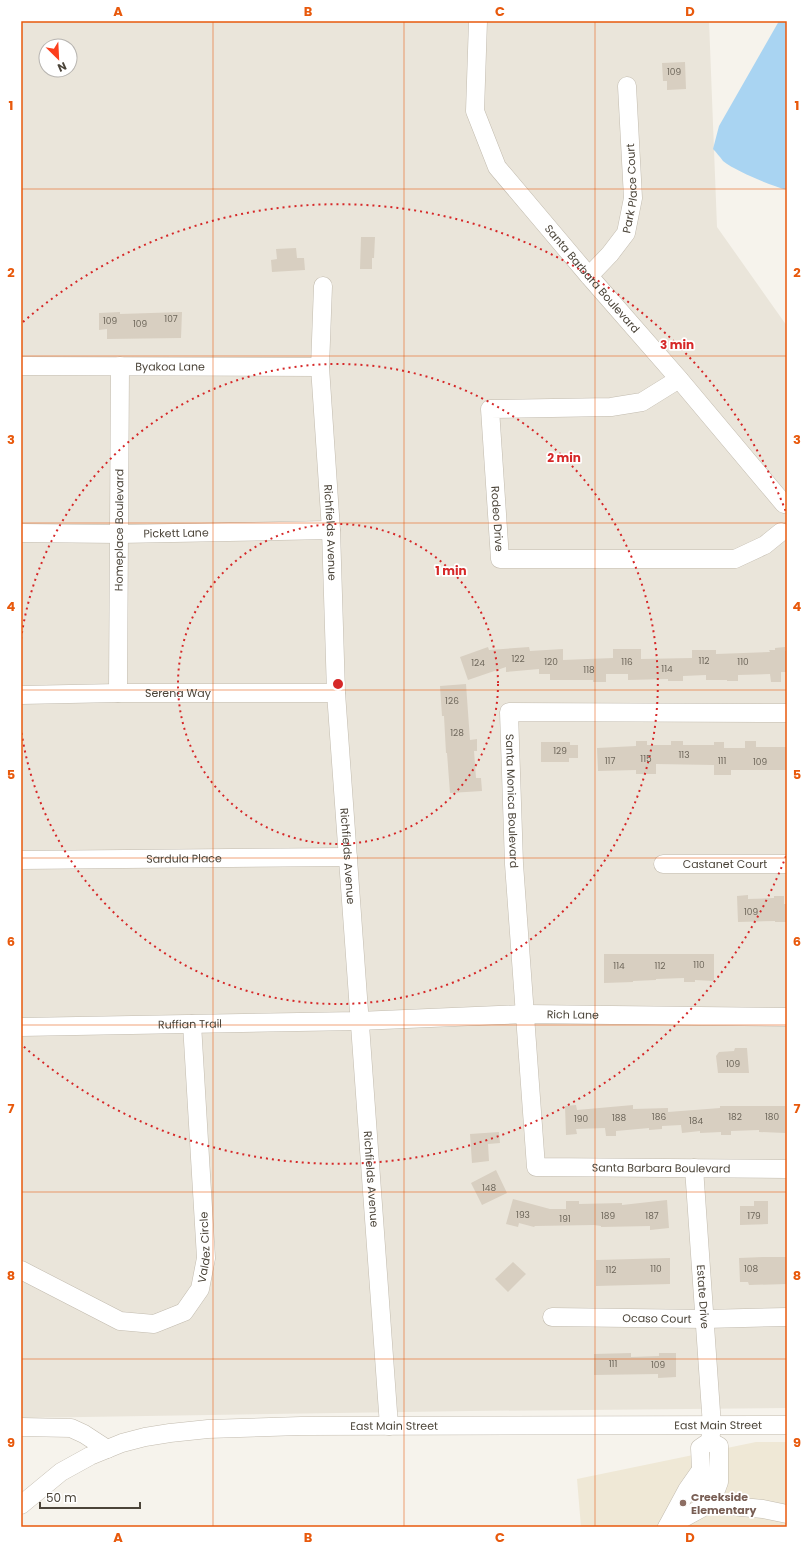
<svg xmlns="http://www.w3.org/2000/svg" width="808" height="1548" viewBox="0 0 808 1548" font-family="Poppins,sans-serif">
<rect width="100%" height="100%" fill="#f6f3ec"/>
<path fill="#eae5da" fill-rule="evenodd" d="M21,21H709L717,227L787,326V1408L470,1411L21,1418ZM46,46H70V70H46Z"/>
<path fill="#efe8d6" d="M756,1442H787V1527H581L577,1479Z"/>
<path fill="#a9d4f2" d="M779,21H787V190C770,185 737,172 723,161C720,157 716,152 713,149L719,126Z"/>
<path fill="#d8cfc1" d="M685,62L686,89L667,90V81H663L662,63Z
M361,237H375L374,258H372V269H360Z
M296,248L297,258H304L305,270L272,272L271,260L277,259L276,249Z
M120,312V314L182,312L181,338L107,339V329L99,330V313Z
M488,647L489,650L529,647L530,651L563,649V660L613,658V649H641V659L692,658V650H716V654L770,652L769,650H775V648L785,647V651H787V667L786,672H781V682H771L770,674L738,675V681H727V680H706V675L683,676V681H668V679L628,680V674H606V682H593V680H550V674H539V669L506,672V667L468,680L460,657Z
M466,684L470,740L477,739V751H474L476,778H481L482,791L450,793L447,753H446L444,716H442L440,686Z
M636,741H647V745H671V741H683V745H714V742H724V748H745V741H756V747H787V770H731V775H714V765L656,764V774H636V770L598,771L597,748L636,746Z
M541,742H570V745H578V758H569V762H541Z
M748,895V899L774,898V896H784V904H787V922H775V921L738,922L737,896Z
M604,954H714V981L695,980V982H684V978L656,979V980L633,981V982L604,983Z
M735,1048H747L749,1073H718L716,1056L719,1052L734,1051Z
M576,1105L577,1110L633,1105V1109L668,1108V1112L720,1108V1106H785V1133L759,1132V1130L731,1131V1135H721V1132L700,1133V1131L682,1133L681,1125L662,1126V1129L649,1130V1128L616,1131V1136H606L605,1128L576,1129L577,1134L566,1135L565,1106Z
M499,1132L500,1143L488,1144L489,1161L472,1163L470,1134Z
M496,1170L507,1193L482,1205L471,1183Z
M513,1199L550,1209H566V1201H579V1204L622,1203V1205L667,1200L669,1228L650,1230V1226L601,1227V1226L594,1225L535,1226L534,1227L519,1223L518,1227L506,1224Z
M754,1201H768V1224L740,1225V1206H754Z
M763,1257H787V1284L749,1285L748,1282H740L739,1258Z
M670,1258V1284L596,1286V1260Z
M513,1262L526,1274L508,1292L495,1279Z
M631,1353V1357L659,1356V1353H676V1377L658,1378V1374L594,1375V1354Z"/>
<g fill="none" stroke-linecap="round" stroke-linejoin="round">
<g stroke="#c2bbae" stroke-width="19">
<g id="minor">
<path id="s1" d="M478,21L475,111L497,167L589,276L679,379L784,504"/>
<path id="s2" d="M589,276L610,254L626,233L633,198L627,86"/>
<path id="s3" d="M323,286L320,367L331,530L336,693L389,1426"/>
<path id="s4" d="M21,366L320,367"/>
<path id="s5" d="M679,379L642,402L611,407L490,409L500,559H735L765,545L781,532"/>
<path id="s6" d="M21,533L119,534L331,530"/>
<path id="s7" d="M118,693L120,366"/>
<path id="s8" d="M21,695L118,693H336"/>
<path id="s9" d="M787,713L509,712L514,864L536,1167L787,1169"/>
<path id="s10" d="M21,860L348,857"/>
<path id="s11" d="M663,864H787"/>
<path id="s12" d="M21,1027L358,1021L525,1014L787,1017"/>
<path id="s13" d="M694,1168L712,1426L710,1441L700,1448L702,1488L709,1495V1504"/>
<path id="s14" d="M21,1270L120,1321L154,1324L184,1312L200,1289L206,1258L192,1024"/>
<path id="s15" d="M552,1317L705,1319L787,1317"/>
<path d="M21,1427L71,1428L84,1434L107,1449"/>
<path d="M709,1495L716,1490L719,1482V1446L710,1441"/>
<path id="s16" d="M21,1505L61,1472L90,1456L122,1443L145,1437L170,1433L208,1429L301,1426L787,1425"/>
<path d="M667,1527L709,1504L763,1509L787,1514"/>
<path d="M667,1527L687,1490L701,1470"/>
</g>
</g>
<use href="#minor" stroke="#fff" stroke-width="18"/>
</g>
<path fill="none" stroke="#e8590c" stroke-width="1" stroke-opacity="0.55" d="M213,21V1527M404,21V1527M595,21V1527M21,189H787M21,356H787M21,523H787M21,690H787M21,858H787M21,1025H787M21,1192H787M21,1359H787"/>
<g fill="none" stroke="#d62828" stroke-width="2" stroke-dasharray="2 4">
<circle cx="338" cy="684" r="160"/>
<path d="M21 639A320 320 0 1 1 21 729"/>
<path d="M786 856A480 480 0 0 1 23 1046M23 322A480 480 0 0 1 786 512"/>
</g>
<circle fill="#8d6e63" stroke="#fff" stroke-width="1.5" cx="683" cy="1503" r="4"/>
<g text-anchor="middle" dominant-baseline="central" stroke-width="3.5" stroke-linejoin="round" paint-order="stroke">
<g font-size="9" fill="#6e675b">
<text x="674" y="72">109</text>
<text x="171" y="319">107</text>
<text x="110" y="321">109</text>
<text x="140" y="324">109</text>
<text x="518" y="659">122</text>
<text x="704" y="661">112</text>
<text x="551" y="662">120</text>
<text x="627" y="662">116</text>
<text x="743" y="662">110</text>
<text x="478" y="663">124</text>
<text x="667" y="669">114</text>
<text x="589" y="670">118</text>
<text x="452" y="701">126</text>
<text x="457" y="733">128</text>
<text x="560" y="751">129</text>
<text x="684" y="755">113</text>
<text x="646" y="759">115</text>
<text x="610" y="761">117</text>
<text x="722" y="761">111</text>
<text x="760" y="762">109</text>
<text x="751" y="912">109</text>
<text x="699" y="965">110</text>
<text x="619" y="966">114</text>
<text x="660" y="966">112</text>
<text x="733" y="1064">109</text>
<text x="659" y="1117">186</text>
<text x="735" y="1117">182</text>
<text x="772" y="1117">180</text>
<text x="619" y="1118">188</text>
<text x="581" y="1119">190</text>
<text x="696" y="1121">184</text>
<text x="489" y="1188">148</text>
<text x="523" y="1215">193</text>
<text x="608" y="1216">189</text>
<text x="652" y="1216">187</text>
<text x="754" y="1216">179</text>
<text x="565" y="1219">191</text>
<text x="656" y="1269">110</text>
<text x="751" y="1269">108</text>
<text x="611" y="1270">112</text>
<text x="613" y="1364">111</text>
<text x="658" y="1365">109</text>
</g>
<g font-size="11" fill="#4b4439" stroke="#fff">
<text stroke="none"><textPath href="#s2" startOffset="102">Park Place Court</textPath></text>
<text stroke="none"><textPath href="#s1" startOffset="297">Santa Barbara Boulevard</textPath></text>
<text stroke="none"><textPath href="#s4" startOffset="149">Byakoa Lane</textPath></text>
<text stroke="none"><textPath href="#s5" startOffset="306">Rodeo Drive</textPath></text>
<text stroke="none"><textPath href="#s7" startOffset="163">Homeplace Boulevard</textPath></text>
<text stroke="none"><textPath href="#s6" startOffset="155">Pickett Lane</textPath></text>
<text stroke="none"><textPath href="#s3" startOffset="247">Richfields Avenue</textPath></text>
<text stroke="none"><textPath href="#s8" startOffset="157">Serena Way</textPath></text>
<text stroke="none"><textPath href="#s9" startOffset="367">Santa Monica Boulevard</textPath></text>
<text stroke="none"><textPath href="#s3" startOffset="571">Richfields Avenue</textPath></text>
<text stroke="none"><textPath href="#s10" startOffset="163">Sardula Place</textPath></text>
<text stroke="none"><textPath href="#s11" startOffset="62">Castanet Court</textPath></text>
<text stroke="none"><textPath href="#s12" startOffset="552">Rich Lane</textPath></text>
<text stroke="none"><textPath href="#s12" startOffset="169">Ruffian Trail</textPath></text>
<text stroke="none"><textPath href="#s9" startOffset="859">Santa Barbara Boulevard</textPath></text>
<text stroke="none"><textPath href="#s3" startOffset="895">Richfields Avenue</textPath></text>
<text stroke="none"><textPath href="#s14" startOffset="248">Valdez Circle</textPath></text>
<text stroke="none"><textPath href="#s13" startOffset="129">Estate Drive</textPath></text>
<text stroke="none"><textPath href="#s15" startOffset="105">Ocaso Court</textPath></text>
<text stroke="none"><textPath href="#s16" startOffset="717">East Main Street</textPath></text>
<text stroke="none"><textPath href="#s16" startOffset="393">East Main Street</textPath></text>
</g>
<g font-size="11" font-weight="bold" fill="#785e54" stroke="#fff" text-anchor="start">
<text x="691" y="1497">Creekside<tspan x="691" dy="13">Elementary</tspan></text>
</g>
</g>
<circle cx="338" cy="684" r="6" fill="#d62828" stroke="#fff" stroke-width="2"/>
<g font-size="12" text-anchor="middle" font-weight="bold" fill="#d62828" stroke="#fff" stroke-width="3.5" stroke-linejoin="round" paint-order="stroke">
<text x="677" y="349">3 min</text>
<text x="564" y="462">2 min</text>
<text x="451" y="575">1 min</text>
</g>
<rect width="808" height="1548" fill="none" stroke="#ffffff" stroke-width="44"/>
<g transform="translate(58 58) rotate(156)"><circle r="19" fill="#ffffff" stroke="#b7b4b0"/>
<path d="M0-3L7 15L0 10L-7 15Z" fill="#fc3f1d"/>
<text y="-6" font-size="11" font-weight="bold" text-anchor="middle" fill="#4b4439">N</text>
</g>
<path d="M40 1502v6h100v-6" fill="none" stroke="#4b4439" stroke-width="2"/>
<text x="46" y="1502" font-size="12" fill="#4b4439" stroke="#ffffff" stroke-width="3" paint-order="stroke">50 m</text>
<rect x="22" y="22" width="764" height="1504" fill="none" stroke="#e8590c" stroke-width="1.5"/>
<g font-size="13" text-anchor="middle" font-weight="bold" fill="#e8590c">
<text x="118" y="16">A</text>
<text x="308" y="16">B</text>
<text x="500" y="16">C</text>
<text x="690" y="16">D</text>
<text x="11" y="110">1</text>
<text x="797" y="110">1</text>
<text x="11" y="277">2</text>
<text x="797" y="277">2</text>
<text x="11" y="444">3</text>
<text x="797" y="444">3</text>
<text x="11" y="611">4</text>
<text x="797" y="611">4</text>
<text x="11" y="779">5</text>
<text x="797" y="779">5</text>
<text x="11" y="946">6</text>
<text x="797" y="946">6</text>
<text x="11" y="1113">7</text>
<text x="797" y="1113">7</text>
<text x="11" y="1280">8</text>
<text x="797" y="1280">8</text>
<text x="11" y="1447">9</text>
<text x="797" y="1447">9</text>
<text x="118" y="1542">A</text>
<text x="308" y="1542">B</text>
<text x="500" y="1542">C</text>
<text x="690" y="1542">D</text>
</g>
</svg>
